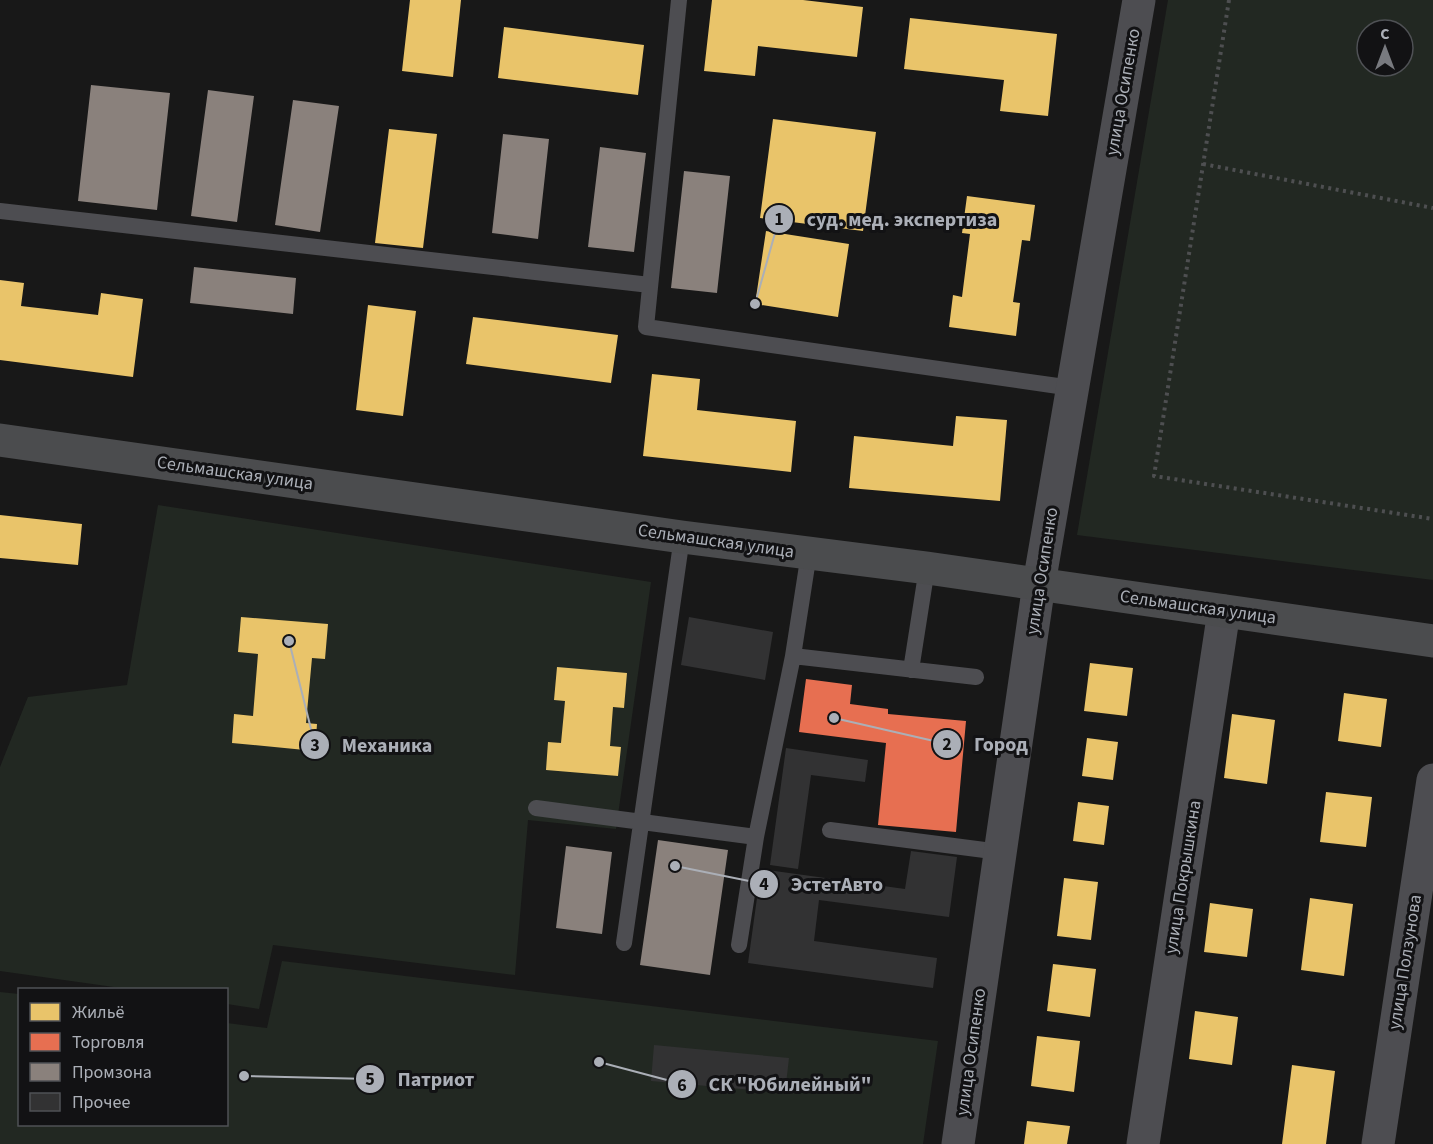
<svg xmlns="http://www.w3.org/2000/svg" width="1433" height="1144" viewBox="0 0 1433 1144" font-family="'Source Sans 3',sans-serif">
<rect width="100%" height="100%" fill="#181818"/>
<path fill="#222822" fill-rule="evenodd" d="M1168,0H1433V580L1077,535ZM1367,30H1403V66H1367Z
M158,505L651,582L616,829L528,820L515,975L273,945L259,1009L227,1004L226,990L128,989L0,971V767L28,697L127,685Z
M282,961L938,1041L923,1144H0V992L19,994L20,1124H226L227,1023L267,1028Z"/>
<path fill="#e9c46a" d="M410,0H461L453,77L402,71Z
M712,0H803L863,7L857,57L758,46L755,76L704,71Z
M910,18L1057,34L1048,116L1000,111L1004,80L904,69Z
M504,27L644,45L638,95L498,78Z
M773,119L876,132L863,231L760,218Z
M389,129L437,134L423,248L375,243Z
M967,196L1035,205L1030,241L1022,240L1013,302L1020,303L1016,336L949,327L953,295L962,297L970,234L962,233Z
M766,231L849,244L838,317L755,304Z
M0,280L24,283L21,306L98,315L101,293L143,299L133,377L0,360Z
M368,305L416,311L403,416L356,410Z
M473,317L618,335L611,383L466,364Z
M652,374L700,379L697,410L796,421L791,472L643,456Z
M956,416L1007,420L1000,501L849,488L854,436L953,446Z
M0,515L82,524L78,565L0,558Z
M241,617L328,624L325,659L312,658L306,723L317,724L315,751L232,743L234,714L253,716L258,654L238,652Z
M1090,663L1133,668L1127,716L1084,711Z
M557,667L627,673L624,708L613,707L610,746L621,747L618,776L546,770L548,742L561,743L565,701L554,700Z
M1344,693L1387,699L1381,747L1338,741Z
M1232,714L1275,720L1267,784L1224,778Z
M1087,738L1118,742L1113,780L1082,776Z
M1326,792L1372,797L1366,847L1320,842Z
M1078,802L1109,806L1104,845L1073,841Z
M1064,878L1098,882L1091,940L1057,936Z
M1310,898L1353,904L1344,976L1301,970Z
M1210,903L1253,909L1247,957L1204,952Z
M1053,964L1096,969L1090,1017L1047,1011Z
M1195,1011L1238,1017L1232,1065L1189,1059Z
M1037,1036L1080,1041L1074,1092L1031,1086Z
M1292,1065L1335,1071L1326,1144H1282Z
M1027,1121L1070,1126L1067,1144H1024Z"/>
<path fill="#e76f51" d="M806,679L852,685L850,704L888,709V714L966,721L956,832L878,825L886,743L799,732Z"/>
<path fill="#8a817c" d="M91,85L170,93L157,210L78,201Z
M208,90L254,96L237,222L191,216Z
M293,100L339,106L320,232L275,225Z
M503,134L549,139L538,239L492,233Z
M600,147L646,153L634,252L588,247Z
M684,171L730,176L717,293L671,288Z
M194,267L296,278L293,314L190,303Z
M658,840L728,850L710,975L640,965Z
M566,846L612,852L602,934L556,928Z"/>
<path fill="#323233" d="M689,617L773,632L765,680L681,665Z
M786,748L868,760L865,782L811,775L798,869L770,865Z
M911,851L957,857L949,917L819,900L814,941L937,958L933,988L748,963L761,869L905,889Z
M654,1045L789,1058L785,1093L651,1081Z"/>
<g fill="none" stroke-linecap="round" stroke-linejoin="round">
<path stroke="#4e4f51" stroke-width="4" stroke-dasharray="3 4.5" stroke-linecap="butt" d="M1229,0L1154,476L1433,519
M1203,164L1433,208"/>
<path stroke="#4d4d51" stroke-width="16" d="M679,0L646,327L1072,388
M0,211L650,285
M809,553L793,656L976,677
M911,670L927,568
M536,808L756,837L793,656
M830,830L1000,852
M624,943L682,537
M739,945L756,837"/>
<path stroke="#4d4d51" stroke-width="33" d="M958,1144L1039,584L1139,0
M1143,1144L1224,611
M1378,1144L1433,780"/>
<path stroke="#4b4c4e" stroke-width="33" d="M0,440L682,537L927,568L1433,641"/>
</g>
<g text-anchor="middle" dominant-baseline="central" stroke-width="6" stroke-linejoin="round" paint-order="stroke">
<g font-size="18" fill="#abafb7" stroke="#121214">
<text transform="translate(1123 92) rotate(-80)">улица Осипенко</text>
<text transform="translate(235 473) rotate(8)">Сельмашская улица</text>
<text transform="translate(716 541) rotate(8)">Сельмашская улица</text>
<text transform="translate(1042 571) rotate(-81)">улица Осипенко</text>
<text transform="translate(1198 607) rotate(8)">Сельмашская улица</text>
<text transform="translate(1183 877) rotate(-81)">улица Покрышкина</text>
<text transform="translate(1405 962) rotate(-81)">улица Ползунова</text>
<text transform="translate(971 1052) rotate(-82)">улица Осипенко</text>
</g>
</g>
<path fill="none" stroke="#abafb7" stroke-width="2" d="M755 304L779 219M834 718L947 744M289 641L315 745M675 866L764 884M244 1076L370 1079M599 1062L682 1084"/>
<g fill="#abafb7" stroke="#121214" stroke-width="2">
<circle cx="755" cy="304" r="6"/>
<circle cx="834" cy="718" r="6"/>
<circle cx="289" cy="641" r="6"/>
<circle cx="675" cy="866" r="6"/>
<circle cx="244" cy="1076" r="6"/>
<circle cx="599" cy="1062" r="6"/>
<circle cx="779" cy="219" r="15"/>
<circle cx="947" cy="744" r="15"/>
<circle cx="315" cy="745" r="15"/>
<circle cx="764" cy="884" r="15"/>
<circle cx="370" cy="1079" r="15"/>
<circle cx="682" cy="1084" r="15"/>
</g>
<g font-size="18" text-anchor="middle" font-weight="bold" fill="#111">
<text x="779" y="225">1</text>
<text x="947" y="750">2</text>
<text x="315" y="751">3</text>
<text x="764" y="890">4</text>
<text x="370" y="1085">5</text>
<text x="682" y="1091">6</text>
</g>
<g font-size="20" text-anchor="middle" font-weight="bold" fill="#abafb7" stroke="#121214" stroke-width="6" stroke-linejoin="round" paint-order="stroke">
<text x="902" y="226">суд. мед. экспертиза</text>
<text x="1001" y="751">Город</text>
<text x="387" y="752">Механика</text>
<text x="837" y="891">ЭстетАвто</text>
<text x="436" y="1086">Патриот</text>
<text x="790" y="1091">СК "Юбилейный"</text>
</g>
<rect x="18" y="988" width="210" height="138" fill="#121214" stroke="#4f5155" stroke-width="1.5"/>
<rect x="30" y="1003" width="30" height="18" fill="#e9c46a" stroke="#4f5155" stroke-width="1.5"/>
<text x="72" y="1018" font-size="18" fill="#abafb7">Жильё</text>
<rect x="30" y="1033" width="30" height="18" fill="#e76f51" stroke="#4f5155" stroke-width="1.5"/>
<text x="72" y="1048" font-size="18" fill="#abafb7">Торговля</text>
<rect x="30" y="1063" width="30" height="18" fill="#8a817c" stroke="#4f5155" stroke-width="1.5"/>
<text x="72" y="1078" font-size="18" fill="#abafb7">Промзона</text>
<rect x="30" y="1093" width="30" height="18" fill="#323233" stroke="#4f5155" stroke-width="1.5"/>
<text x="72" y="1108" font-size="18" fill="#abafb7">Прочее</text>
<g transform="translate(1385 48)"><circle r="28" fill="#121214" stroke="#4f5155" stroke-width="1.5"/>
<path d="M0-4.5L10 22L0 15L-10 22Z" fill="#787a7f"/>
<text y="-9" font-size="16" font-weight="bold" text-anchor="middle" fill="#abafb7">С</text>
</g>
</svg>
